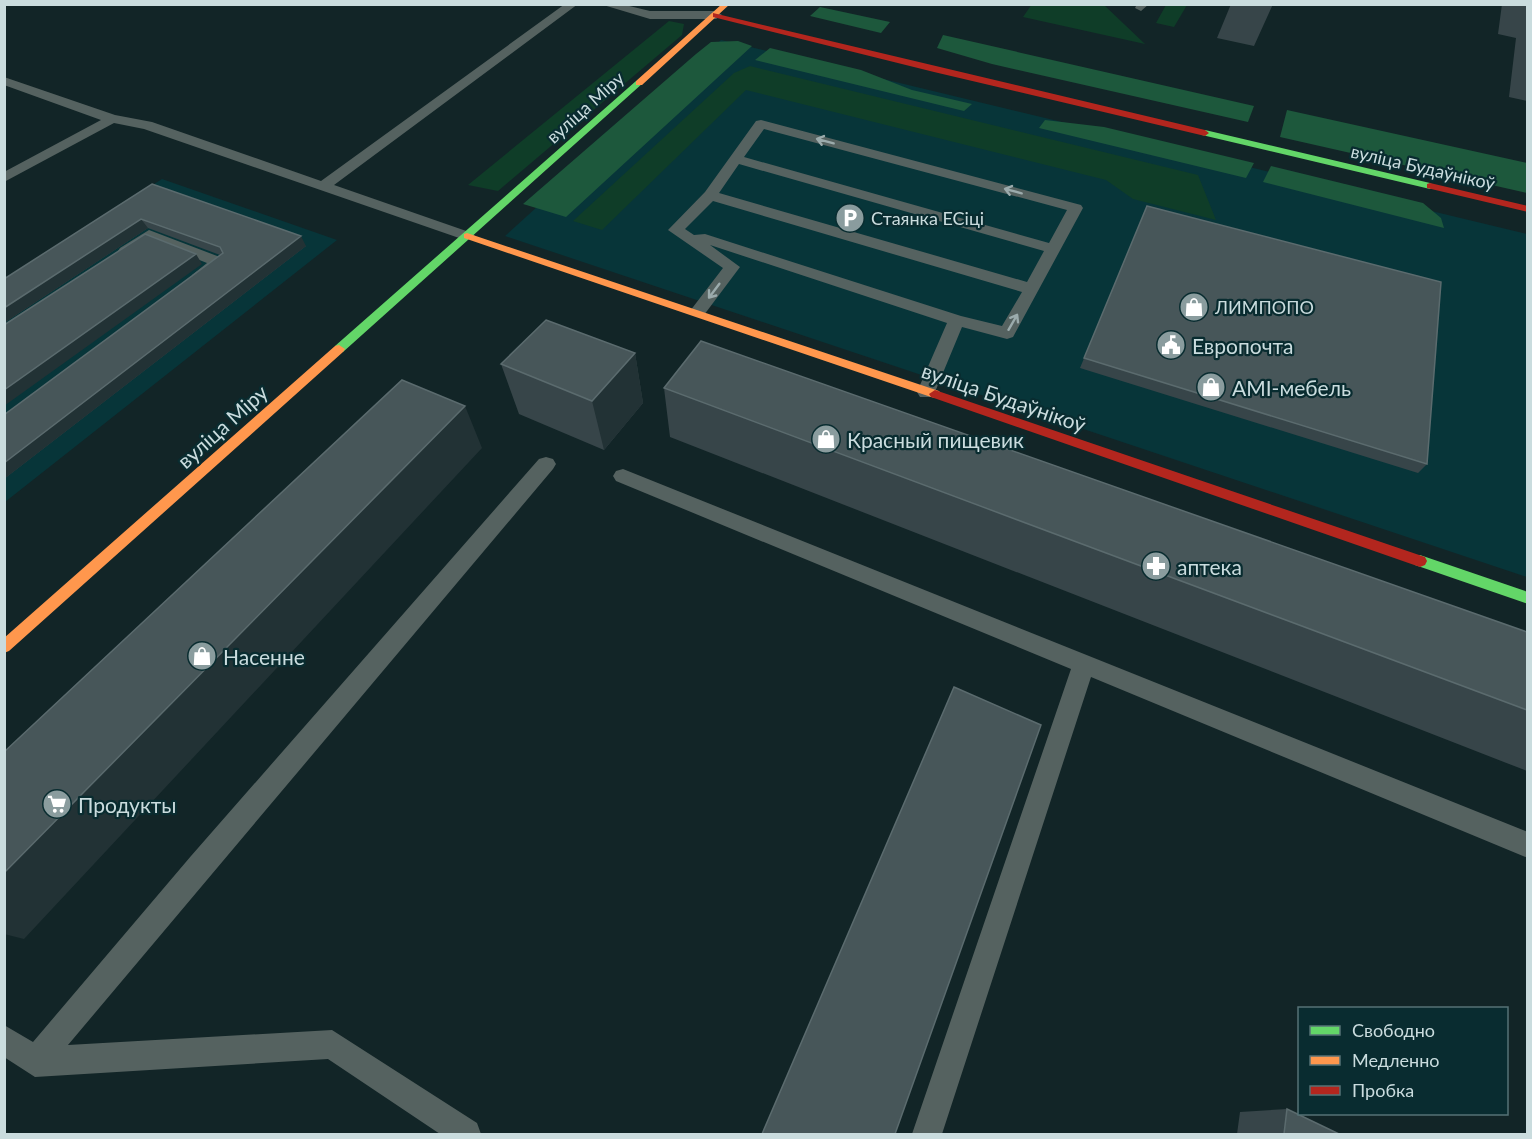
<svg xmlns="http://www.w3.org/2000/svg" width="1532" height="1139" viewBox="0 0 1532 1139" font-family="Lato,sans-serif">
<rect width="100%" height="100%" fill="#122527"/>
<path fill="#073539" d="M721,40L1527,234V577L505,236Z
M162,179L337,240L5,502V279Z"/>
<path fill="#0f3d28" d="M1032,4L1104,5L1145,44L1023,17Z
M1166,5H1187L1174,27L1156,23Z
M669,21L684,24L682,35L498,191L468,185Z
M750,66L1198,175L1216,220L1133,199L1106,180L746,90L602,230L573,221L734,73Z"/>
<path fill="#1d583c" d="M820,7L890,22L881,33L810,16Z
M943,35L1254,106L1248,122L992,64L937,48Z
M738,41L752,46L566,217L523,204L696,54L711,42Z
M770,48L861,70L912,90L972,104L964,111L755,60Z
M1287,110L1527,163V193L1280,137Z
M1045,120L1104,127L1254,163L1246,178L1039,128Z
M1271,166L1423,203L1441,218L1444,228L1263,182Z"/>
<g fill="none" stroke-linecap="round" stroke-linejoin="round">
<path fill="#556260" fill-rule="evenodd" d="M565,4H578L334,185L472,233L475,236L472,239H462L144,129L114,123L4,182V172L101,120L4,85V77L115,115L152,122L321,181Z
M600,4H621L650,11H716L722,15L716,19H650Z
M1137,4H1149L1141,11L1135,8Z
M761,120L1081,205L1083,208L1013,337L1007,339L962,327L935,392L932,397H920L917,392L947,323L710,245L740,267L704,315L698,316L690,311L723,268L668,230L705,192L756,121ZM764,129L1067,210L1049,243L744,157ZM739,164L1044,251L1027,282L719,193ZM713,201L1022,292L1002,326L961,316L705,234L694,235L685,229Z
M149,230L225,259L227,262L200,280L192,275L207,263L151,241L132,254H120L118,251L120,248Z
M546,457L553,459L556,464L553,469L68,1045L332,1030L477,1123L481,1134H440L328,1059L35,1077L4,1057V1025L33,1042L191,856L539,459Z
M623,469L1528,832V858L1091,677L942,1134H912L1071,669L616,481L613,476L616,471Z"/>
<path fill="#63d668" fill-rule="evenodd" d="M636,81L643,83L343,352H335V346Z
M1205,130L1430,183L1435,186L1430,189L1202,135V131Z
M1420,555L1528,592V604L1415,565L1413,561L1415,557Z"/>
<path fill="#ff974d" fill-rule="evenodd" d="M722,4H730L642,85H636V81Z
M467,233L939,391L941,394L935,398L931,397L464,238V234Z
M339,345L345,349L343,352L9,651L4,653V638L335,346Z"/>
<path fill="#b3261e" fill-rule="evenodd" d="M713,13L1205,130L1209,133L1205,136L934,72L713,17Z
M1430,183L1528,206V212L1427,188V184Z
M935,390L1425,557L1427,561L1425,565L1420,567L931,397L929,394Z"/>
</g>
<path fill="#374549" d="M1231,4H1273L1254,46L1217,38Z
M1502,4H1527V101L1509,97L1516,38L1498,34Z
M152,184L306,246L4,479V415L220,255L148,228L4,323Z
M1147,206L1427,464L1418,473L1080,368Z
M635,353L643,403L604,450L519,414L501,364Z
M664,388L1527,632V771L670,437Z
M1287,1109L1339,1134H1237L1240,1112Z"/>
<path fill="#223235" d="M141,219L148,228L4,323V308Z
M301,236L306,246L4,479V463Z
M196,254L202,264L4,406V390Z
M635,353L643,403L604,450L592,401Z
M465,406L482,448L24,939L4,934V873Z"/>
<path fill="#475659" stroke="#5b6b6e" stroke-width="1.5" d="M152,184L301,236L4,463V415L223,253L220,247L141,219L4,308V279Z
M1147,206L1441,282L1427,464L1084,358Z
M145,234L196,254L4,390V325Z
M546,320L635,353L592,401L501,364Z
M701,341L1527,632V710L664,388Z
M402,380L465,406L4,873V752Z
M954,687L1041,725L895,1134H762Z
M1287,1109L1339,1134H1284Z"/>
<defs><path id="oneway-shaft" d="M-6 0H5M1.5-3L5.5 0L1.5 3" fill="none" stroke-width="1.6" stroke-linecap="round" stroke-linejoin="round" transform="scale(1.5)"/></defs>
<g stroke="#9babac">
<use href="#oneway-shaft" transform="translate(825 141) rotate(-165)"/>
<use href="#oneway-shaft" transform="translate(1013 191) rotate(-165)"/>
<use href="#oneway-shaft" transform="translate(714 291) rotate(127)"/>
<use href="#oneway-shaft" transform="translate(1013 322) rotate(-60)"/>
</g>
<defs>
<g id="parking-disc" transform="scale(1.5)"><circle r="9.5" fill="#8a9c9e" stroke="#092c30"/><path d="M-3.5-5.5H1a3.5 3.5 0 0 1 0 7H-1V5.5H-3.5ZM-1-3.4V-.6H.8a1.4 1.4 0 0 0 0-2.8Z" fill="#fff"/></g>
<g id="shop-disc" transform="scale(1.5)"><circle r="9.5" fill="#8a9c9e" stroke="#092c30"/><path d="M-5-2.5h2.3a2.7 3.5 0 0 1 5.4 0H5L5.5 6h-11ZM-1.5-2.5h3a1.5 2.3 0 0 0-3 0Z" fill="#fff"/></g>
<g id="civic-disc" transform="scale(1.5)"><circle r="9.5" fill="#8a9c9e" stroke="#092c30"/><path d="M-.6-6.5H3V-4.5H.6V-3L4-1V1h2V6H-6V1h2V-1L-.6-3ZM-1.2 2.5V6h2.4V2.5Z" fill="#fff"/></g>
<g id="pharmacy-disc" transform="scale(1.5)"><circle r="9.5" fill="#8a9c9e" stroke="#092c30"/><path d="M-2-6h4v4h4v4h-4v4h-4v-4h-4v-4h4Z" fill="#fff"/></g>
<g id="supermarket-disc" transform="scale(1.5)"><circle r="9.5" fill="#8a9c9e" stroke="#092c30"/><path d="M-6-5.5h2.5l.6 2H6L4.5 2H-2.5L-4.4-4H-6ZM-1.5 3.2a1.3 1.3 0 1 0 .1 0ZM3 3.2a1.3 1.3 0 1 0 .1 0Z" fill="#fff"/></g>
</defs>
<g fill-rule="evenodd">
<use href="#parking-disc" x="850" y="218"/>
<use href="#shop-disc" x="1194" y="307"/>
<use href="#civic-disc" x="1171" y="345"/>
<use href="#shop-disc" x="1211" y="387"/>
<use href="#shop-disc" x="826" y="439"/>
<use href="#pharmacy-disc" x="1156" y="566"/>
<use href="#shop-disc" x="202" y="656"/>
<use href="#supermarket-disc" x="57" y="804"/>
</g>
<g text-anchor="middle" dominant-baseline="central" stroke-width="4.5" stroke-linejoin="round" paint-order="stroke">
<g font-size="18" fill="#cadcde" stroke="#092c30">
<text transform="translate(585 107) rotate(-42)">вуліца Міру</text>
<text transform="translate(1423 167) rotate(13)">вуліца Будаўнікоў</text>
</g>
<g font-size="18" fill="#cadcde" stroke="#092c30" text-anchor="start">
<text x="871" y="218">Стаянка ЕСіці</text>
<text x="1215" y="307">ЛИМПОПО</text>
</g>
<g font-size="21" fill="#cadcde" stroke="#092c30" text-anchor="start">
<text x="1192" y="345">Европочта</text>
<text x="1232" y="387">AMI-мебель</text>
<text x="847" y="439">Красный пищевик</text>
<text x="1177" y="566">аптека</text>
<text x="223" y="656">Насенне</text>
<text x="78" y="804">Продукты</text>
</g>
<g font-size="21" fill="#cadcde" stroke="#092c30">
<text transform="translate(1004 397) rotate(19)">вуліца Будаўнікоў</text>
<text transform="translate(222 426) rotate(-42)">вуліца Міру</text>
</g>
</g>
<rect width="1532" height="1139" fill="none" stroke="#cadcde" stroke-width="12"/>
<rect x="1298" y="1007" width="210" height="108" fill="#092c30" stroke="#567276" stroke-width="1.5"/>
<rect x="1310" y="1026" width="30" height="9" fill="#63d668" stroke="#567276" stroke-width="1.5"/>
<text x="1352" y="1037" font-size="18" fill="#cadcde">Свободно</text>
<rect x="1310" y="1056" width="30" height="9" fill="#ff974d" stroke="#567276" stroke-width="1.5"/>
<text x="1352" y="1067" font-size="18" fill="#cadcde">Медленно</text>
<rect x="1310" y="1086" width="30" height="9" fill="#b3261e" stroke="#567276" stroke-width="1.5"/>
<text x="1352" y="1097" font-size="18" fill="#cadcde">Пробка</text>
</svg>
